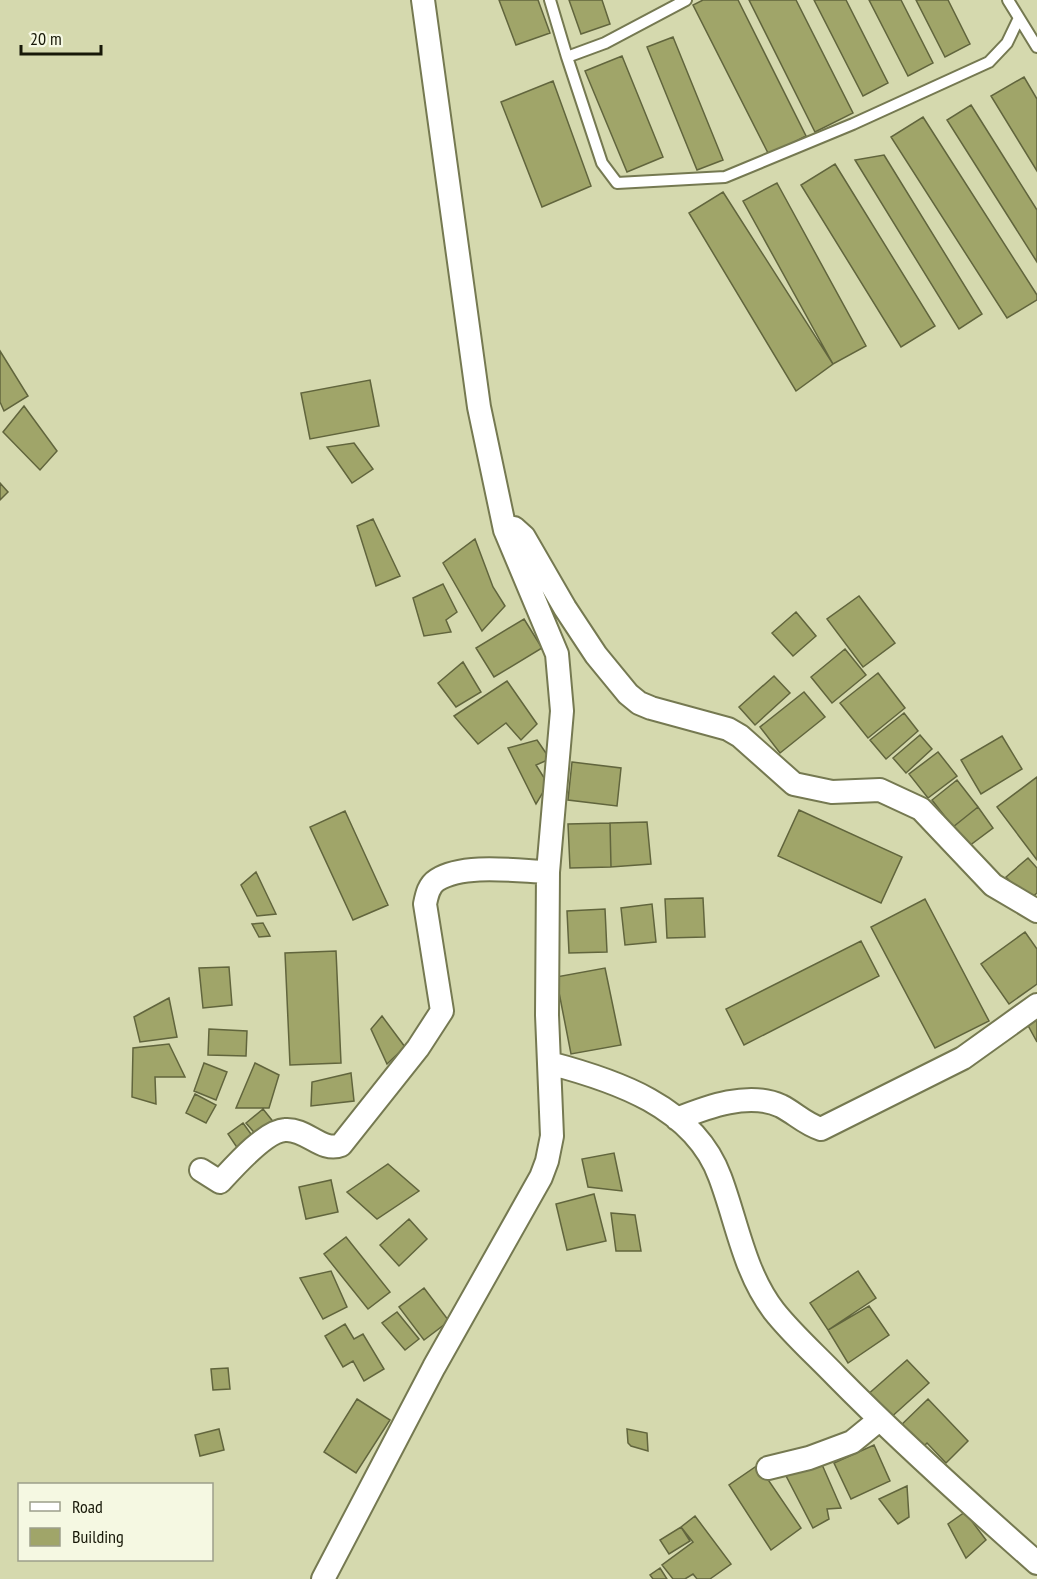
<svg xmlns="http://www.w3.org/2000/svg" width="1037" height="1579" viewBox="0 0 1037 1579" font-family="'PT Sans Narrow',sans-serif">
<rect width="100%" height="100%" fill="#d5d9ae"/>
<path fill="#a0a569" stroke="#61653d" stroke-width="1.5" d="M499,0H538L550,33L516,45Z
M569,0H602L610,24L581,34Z
M703,0H738L806,136L769,155L693,5Z
M749,0H796L853,113L815,132Z
M814,0H846L888,83L863,96Z
M869,0H901L933,63L908,76Z
M916,0H948L970,44L945,57Z
M673,37L723,160L697,170L647,47Z
M622,56L663,157L627,172L585,71Z
M1024,77L1037,99V171L991,96Z
M553,81L591,186L542,207L501,102Z
M971,105L1037,210V262L947,120Z
M923,117L1037,295V300L1007,318L891,137Z
M884,155L982,314L959,329L855,160Z
M835,164L935,326L901,347L801,185Z
M777,183L866,346L833,364L743,201Z
M723,192L833,364L796,391L689,213Z
M0,351L28,396L4,411L0,402Z
M370,380L379,426L310,439L301,393Z
M24,406L57,451L40,470L3,432Z
M354,443L373,469L352,483L327,447Z
M0,483L8,492L0,500Z
M373,519L400,576L376,586L357,526Z
M475,539L493,587L505,606L482,631L443,563Z
M443,584L457,612L446,620L451,632L424,636L413,598Z
M859,596L895,643L863,667L827,619Z
M796,612L816,636L793,656L772,633Z
M524,619L542,648L494,677L476,648Z
M845,649L866,675L832,703L811,677Z
M463,662L481,692L456,707L438,683Z
M878,673L905,708L868,738L840,703Z
M774,676L790,693L755,725L739,707Z
M507,681L537,724L521,740L506,723L478,744L454,716Z
M804,692L825,717L780,753L760,727Z
M904,713L918,731L886,759L870,740Z
M920,735L932,749L906,773L893,758Z
M1002,736L1022,769L981,794L961,760Z
M537,740L550,759L536,765L548,784L536,804L508,748Z
M938,752L957,776L928,798L909,774Z
M572,762L621,768L617,806L568,800Z
M1037,777V860L997,807Z
M957,780L978,807L953,827L932,800Z
M978,807L993,828L969,846L953,827Z
M799,810L902,857L881,903L778,856Z
M345,811L388,905L353,920L310,827Z
M647,822L651,864L611,867L610,823Z
M610,823L611,867L570,868L568,824Z
M1028,858L1037,868V893L1027,901L1006,877Z
M256,872L276,914L257,916L241,885Z
M703,898L705,937L667,938L665,899Z
M925,899L989,1021L935,1048L871,927Z
M652,904L656,942L625,945L621,908Z
M605,909L607,952L569,953L567,911Z
M263,923L270,936L259,937L252,924Z
M1025,932L1037,949V984L1009,1004L981,964Z
M861,941L879,976L744,1045L726,1009Z
M336,951L341,1063L290,1065L285,953Z
M229,967L232,1005L203,1008L199,968Z
M605,968L621,1045L571,1054L556,977Z
M169,998L177,1037L140,1042L134,1017Z
M1037,1014V1042L1025,1020Z
M382,1016L405,1047L387,1064L371,1029Z
M209,1029L247,1031L246,1056L208,1055Z
M169,1044L185,1077H155L156,1104L132,1097L133,1048Z
M204,1063L227,1072L216,1100L194,1091Z
M255,1063L279,1075L269,1108H236Z
M351,1073L354,1101L311,1106L312,1082Z
M195,1094L216,1105L206,1123L186,1113Z
M263,1109L275,1124L259,1138L246,1123Z
M243,1123L256,1141L240,1152L228,1134Z
M614,1153L622,1191L588,1187L582,1159Z
M388,1164L419,1191L377,1219L347,1192Z
M331,1180L338,1212L306,1219L299,1187Z
M594,1194L606,1241L567,1250L556,1204Z
M611,1213L635,1215L641,1251H616Z
M409,1219L427,1239L399,1266L380,1245Z
M346,1237L390,1292L368,1309L324,1254Z
M331,1271L347,1307L323,1319L300,1278Z
M858,1271L876,1298L828,1330L810,1303Z
M424,1288L449,1321L424,1340L399,1307Z
M869,1306L889,1335L848,1363L828,1330Z
M397,1312L419,1339L405,1350L382,1323Z
M345,1324L354,1339L363,1334L384,1369L364,1381L353,1361L343,1367L325,1336Z
M907,1360L929,1383L888,1420L866,1396Z
M228,1368L230,1389L213,1390L211,1369Z
M357,1399L390,1420L356,1473L324,1452Z
M928,1399L968,1441L946,1463L927,1443L918,1452L896,1430Z
M219,1429L224,1450L200,1456L195,1435Z
M627,1429L647,1433L648,1451L631,1446L628,1443Z
M874,1445L890,1481L851,1499L834,1463Z
M820,1460L841,1508L827,1509L829,1519L813,1528L784,1472Z
M758,1465L801,1528L771,1550L729,1485Z
M907,1486L909,1517L898,1524L879,1499Z
M965,1512L986,1540L966,1558L948,1524Z
M695,1516L731,1564L710,1579H697L693,1574L685,1579H673L662,1565L693,1542L681,1527Z
M681,1527L690,1541L669,1554L660,1540Z
M660,1568L667,1579H653L650,1575Z"/>
<g fill="none" stroke-linecap="round" stroke-linejoin="round">
<g stroke="#757951" stroke-width="14">
<path id="service" d="M550,0L567,57
M686,0L605,43L567,57L602,163L617,183L725,177L853,124L989,62L1007,43L1019,18
M1008,0L1037,47"/>
</g>
<g stroke="#757951" stroke-width="26">
<path id="minor" d="M505,530L514,528L524,537L565,608L596,655L628,694L639,703L651,708L728,729L740,736L794,784L832,792L880,790L921,809L993,885L1037,911
M549,1063C614,1080 694,1106 720,1177C737,1222 744,1272 774,1311C793,1335 816,1355 837,1377C901,1442 969,1503 1037,1563
M677,1119C707,1107 749,1091 781,1106C795,1113 805,1124 821,1129L963,1058L1037,1005
M201,1170L220,1182C234,1167 265,1131 285,1130C306,1128 322,1153 341,1145L418,1048L442,1011L425,904C427,894 429,885 437,880C464,863 517,871 548,872
M768,1468L809,1458L852,1442L879,1420
M323,1579L434,1367L541,1177L547,1161L552,1136L547,1015L548,872L562,711L557,654L505,530L479,407L423,0"/>
</g>
<use href="#service" stroke="#fff" stroke-width="10"/>
<use href="#minor" stroke="#fff" stroke-width="22"/>
</g>
<rect x="18" y="1483" width="195" height="78" fill="#f5f8e2" stroke="#9c9e8b" stroke-width="1.5"/>
<rect x="30" y="1502" width="30" height="9" fill="#ffffff" stroke="#9c9e8b" stroke-width="1.5"/>
<text x="72" y="1513" font-size="18" fill="#171808">Road</text>
<rect x="30" y="1528" width="30" height="18" fill="#a0a569" stroke="#9c9e8b" stroke-width="1.5"/>
<text x="72" y="1543" font-size="18" fill="#171808">Building</text>
<path d="M21 45v9h80v-9" fill="none" stroke="#171808" stroke-width="3"/>
<text x="30" y="45" font-size="18" fill="#171808" stroke="#f5f8e2" stroke-width="4.5" paint-order="stroke">20 m</text>
</svg>
